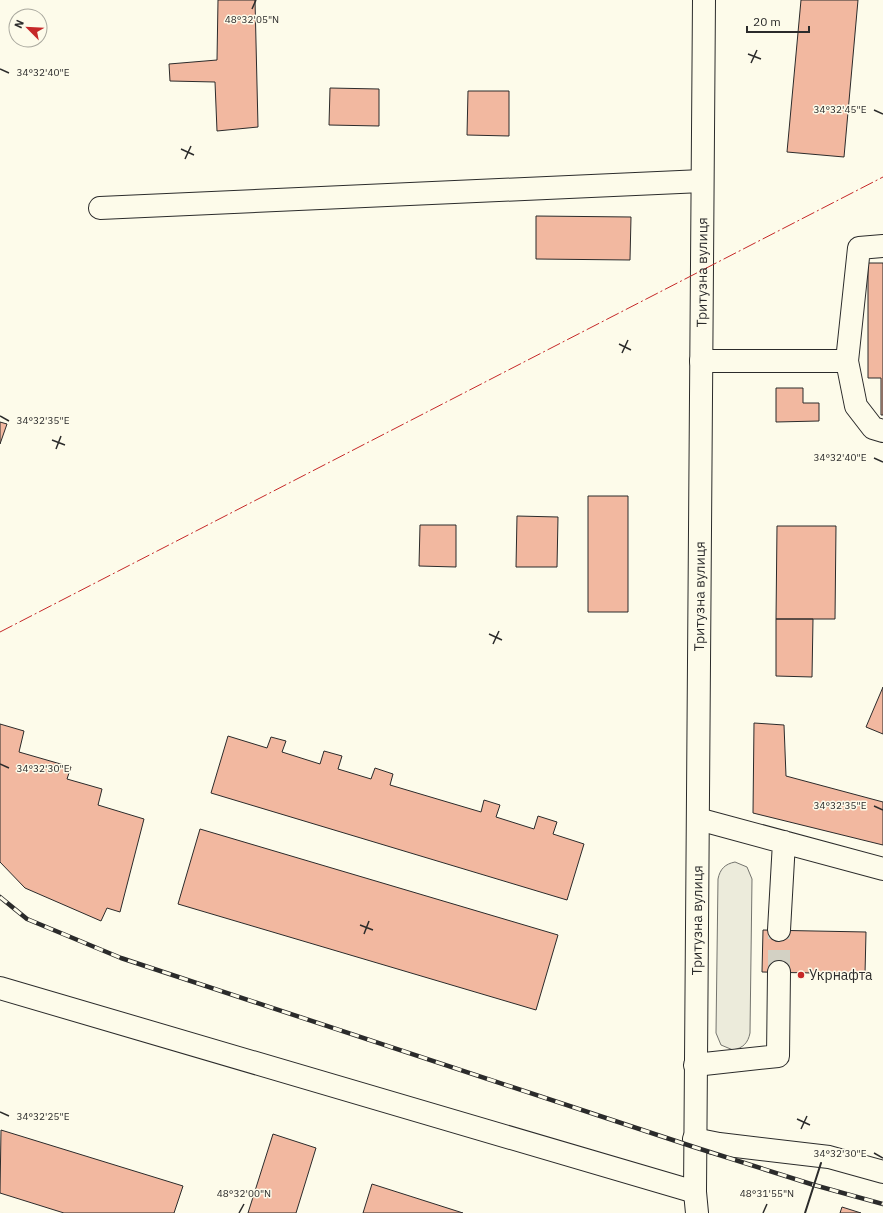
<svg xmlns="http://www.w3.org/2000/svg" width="883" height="1213" viewBox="0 0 883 1213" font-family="'IBM Plex Sans',sans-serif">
<rect width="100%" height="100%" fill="#fdfbea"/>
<path fill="#ecebdb" stroke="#74746e" d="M735,862L747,867L752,879L750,1033C748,1043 743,1048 733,1050L721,1045L716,1033L718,879C720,869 725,864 735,862Z"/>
<path fill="#f2b8a0" stroke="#2b2b2b" d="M218,0H255L258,127L217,131L215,82L170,81L169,64L217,60Z
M801,0H858L844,157L787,152Z
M330,88L379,89V126L329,125Z
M468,91H509V136L467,135Z
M536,216L631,217L630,260L536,259Z
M868,263H883V415H881V378H868Z
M776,388H803V403H819V421L776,422Z
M0,422L7,424L0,444Z
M588,496H628V612H588Z
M517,516L558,517L557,567H516Z
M420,525H456V567L419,566Z
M777,526H836L835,619H776Z
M776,619H813L812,677L776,676Z
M883,687V734L866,727Z
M754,723L784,725L786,776L883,802V845L753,813Z
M0,724L24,731L19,752L71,767L67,779L102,789L98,805L144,819L120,912L107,908L101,921L25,888L0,862Z
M228,736L267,748L271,737L286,741L282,752L320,764L324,751L342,756L338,769L371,779L375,768L393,774L390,785L481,812L484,800L500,805L496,817L534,829L538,816L557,822L553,834L584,844L567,900L211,793Z
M200,829L558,935L536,1010L178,904Z
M763,930L866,932L865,974L762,972Z
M1,1130L183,1186L174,1213H64L0,1193Z
M273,1134L316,1148L296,1213H248Z
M372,1184L463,1213H363Z
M842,1207L861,1213H840Z"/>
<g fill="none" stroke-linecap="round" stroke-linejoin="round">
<path stroke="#d3d1c4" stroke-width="22" stroke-dasharray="22 11" stroke-linecap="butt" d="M779,972V930"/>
<g stroke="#2b2b2b" stroke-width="24">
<path id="minor" d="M100,208L702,181
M883,246L859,248L847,361L856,406L873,428L883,431
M701,361H847
M698,819L883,869
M779,930L784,842
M695,1065L778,1056L779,972
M694,1139L719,1144L829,1157L883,1172
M695,1192L697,1213"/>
</g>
<g stroke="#2b2b2b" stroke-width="24">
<g id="major">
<path id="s1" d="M0,988L695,1192L704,0"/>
</g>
</g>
<use href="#minor" stroke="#fdfbea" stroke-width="22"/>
<use href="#major" stroke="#fdfbea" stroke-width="22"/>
<g stroke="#2b2b2b" stroke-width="4.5">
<path id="rail" d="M0,897L27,919L121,958L694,1147L814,1185L883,1204"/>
</g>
<use href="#rail" stroke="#fdfbea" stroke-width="3" stroke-dasharray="9" stroke-linecap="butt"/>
<path stroke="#2b2b2b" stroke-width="2" d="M805,1213L821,1163"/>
<path stroke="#c62828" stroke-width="1" stroke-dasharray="14 3 2 3" stroke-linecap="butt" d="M0,632L883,177"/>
</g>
<path fill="none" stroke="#2b2b2b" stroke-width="1.5" d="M252,9L256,0M748,54L761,59M751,63L757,50M0,69L9,73M874,110L883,114M181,149L194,155M185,159L191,146M619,344L631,350M622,353L628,340M0,416L9,421M52,440L65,445M56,449L61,436M874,458L883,462M489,634L502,640M493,644L499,631M0,764L9,768M874,806L883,810M360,925L373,930M364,934L369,921M0,1112L9,1116M797,1119L810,1125M801,1129L807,1116M874,1153L883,1158M239,1213L244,1204M763,1213L767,1204"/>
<circle fill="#c62828" stroke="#fdfbea" stroke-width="1.5" cx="801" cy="975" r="4"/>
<g text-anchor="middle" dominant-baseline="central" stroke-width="3" stroke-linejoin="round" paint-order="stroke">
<g font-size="14" fill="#2b2b2b" stroke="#fdfbea">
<text stroke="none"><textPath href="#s1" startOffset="1644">Тритузна вулиця</textPath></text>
<text stroke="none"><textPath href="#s1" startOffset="1320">Тритузна вулиця</textPath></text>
<text stroke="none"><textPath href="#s1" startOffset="996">Тритузна вулиця</textPath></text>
</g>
<g font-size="14" fill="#2b2b2b" stroke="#fdfbea" text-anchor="start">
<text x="809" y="975">Укрнафта</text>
</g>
</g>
<g font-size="10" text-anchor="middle" fill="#2b2b2b" stroke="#fdfbea" stroke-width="3" stroke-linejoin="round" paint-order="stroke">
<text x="252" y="23">48°32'05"N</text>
<text x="43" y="76">34°32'40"E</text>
<text x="840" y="113">34°32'45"E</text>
<text x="43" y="424">34°32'35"E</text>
<text x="840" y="461">34°32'40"E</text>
<text x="43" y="772">34°32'30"E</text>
<text x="840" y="809">34°32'35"E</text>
<text x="43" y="1120">34°32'25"E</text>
<text x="840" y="1157">34°32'30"E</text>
<text x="244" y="1197">48°32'00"N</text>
<text x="767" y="1197">48°31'55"N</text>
</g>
<g transform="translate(28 28) rotate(294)"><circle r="19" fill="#fdfbea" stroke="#a9a89e"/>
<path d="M0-3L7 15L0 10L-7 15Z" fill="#c62828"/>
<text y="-6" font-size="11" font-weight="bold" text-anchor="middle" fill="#2b2b2b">N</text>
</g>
<path d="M747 26v6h62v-6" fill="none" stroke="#2b2b2b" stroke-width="2"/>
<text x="753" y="26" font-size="12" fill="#2b2b2b" stroke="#fdfbea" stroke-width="3" paint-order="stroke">20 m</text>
</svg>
